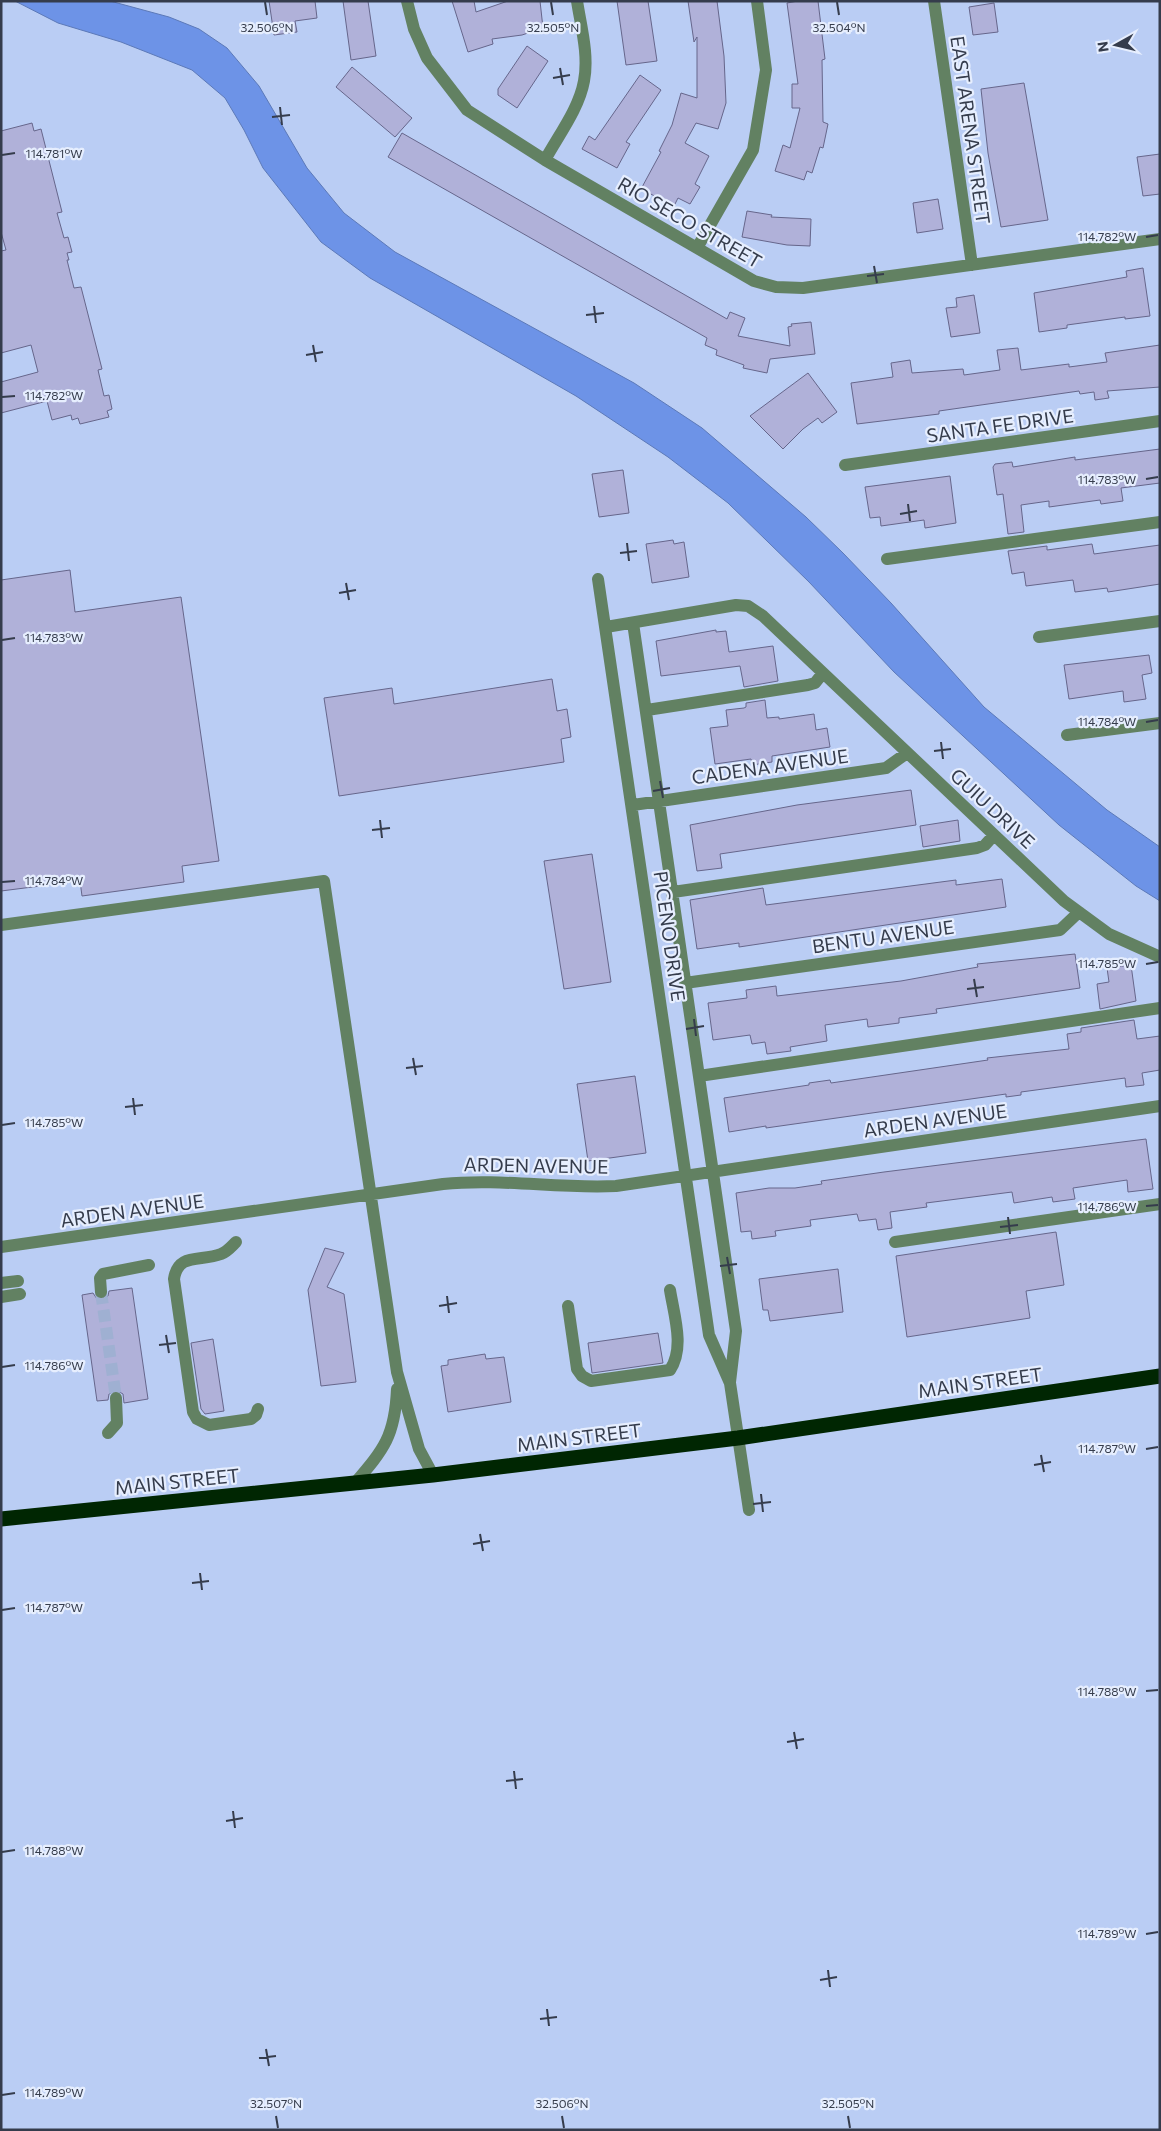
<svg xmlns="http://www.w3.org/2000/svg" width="1161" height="2131" viewBox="0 0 1161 2131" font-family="Commissioner,sans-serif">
<rect width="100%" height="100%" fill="#bacdf4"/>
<path fill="#6d93e7" stroke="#5c79b8" d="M15,1H110L169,17L199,29L227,48L259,86L307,168L344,213L395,252L634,383L702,428L806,517L843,553L891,603L984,707L1107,810L1160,847V901L1136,886L1059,825L894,672L809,582L728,503L668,457L576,396L370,278L321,242L263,168L244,130L225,98L192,70L121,42L58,23Z"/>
<path fill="#b0b1d9" stroke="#66668b" d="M269,1H315L317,18L295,21L297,32L274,35Z
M343,1H368L376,56L351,60Z
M452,1H474L476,12L508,1H540L543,28L522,35L492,39L493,44L468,52Z
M617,1H648L657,61L626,65Z
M688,1H717L724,56L726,103L718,129L696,123L685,143L709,156L695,184L700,187L690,204L678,198L674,206L641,189L661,152L659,151L672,125L681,93L697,98V37L694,42Z
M798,1H818L825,59L822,60L823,122L828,124L823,148L820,147L812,173L807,171L804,180L775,171L783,145L790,148L800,108H792V84H798L787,3Z
M994,3L998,32L973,35L969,7Z
M527,46L548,61L517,108L498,95V89Z
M352,67L412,118L395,137L336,87Z
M640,75L661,90L626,142L630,144L617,168L582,149L589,136L595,140Z
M1024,83L1048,220L1001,227L988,153L981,89Z
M32,123L34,131L41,129L62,212L57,213L64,238L68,237L72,252L67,253L69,260H67L74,288L81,287L102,369L98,370L104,396L109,395L112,409L107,411L109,417L80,424L78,418L72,420L71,415L52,420L47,401L1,413V382L38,372L31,345L1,353V251L6,250L1,232V131Z
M402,133L727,319L730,312L745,318L738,336L790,346L788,327L792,326L791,324L811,322L815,354L770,359L767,373L743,368L744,365L716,355L717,350L705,345L707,338L388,157Z
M1160,154V194L1143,196L1137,157Z
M938,199L943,229L917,233L913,203Z
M747,211L772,215L771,217L811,219L810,246L787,245L742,237Z
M1143,268L1150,316L1125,319V317L1067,325V328L1039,332L1034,293L1127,277L1126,271Z
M974,295L980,333L951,337L946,308L957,307L956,298Z
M1160,345V387L1107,391L1109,398L1095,400L1094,392L1080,394L1079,391L939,411V414L857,424L851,383L893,377L891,363L910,360L912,373L963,369L964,375L1000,370L997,350L1018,348L1021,370L1069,364V367L1107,362L1105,353Z
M808,373L837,412L822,423L818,418L803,429L783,449L750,416Z
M1160,449V483L1121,488L1123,501L1101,504L1100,500L1049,507V501L1021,505L1024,532L1008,534L1003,494L997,495L993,467L995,464L1012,462L1013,467L1075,457V460Z
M623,470L629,513L599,517L592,474Z
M950,476L956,523L925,528L924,520L881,526L880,517L870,518L865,487Z
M673,540L674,544L684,542L689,577L652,583L646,544Z
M1092,544L1094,554L1160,545V584L1108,592L1107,588L1075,592L1073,580L1026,586L1024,572L1012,574L1008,551L1047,546V550Z
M70,570L75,612L181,597L219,861L182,866L184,882L82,896L80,881L1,891V580Z
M716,630V632L726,631L729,652L773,646L778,681L744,687L740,666L661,676L656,641Z
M1149,655L1152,673L1142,675L1146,699L1124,702L1123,691L1069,699L1064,665Z
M552,679L557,711L567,709L571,737L561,739L564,762L339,796L324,698L392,688L394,704Z
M765,700L767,718L779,717V719L814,714L816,730L827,728L830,747L772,756V762L752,765L751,759L715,764L710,728L728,726L726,710L744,708L746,707V703Z
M911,790L916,825L720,854L722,868L697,871L690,825L797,805Z
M958,820L960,841L923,847L920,826Z
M592,854L611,982L564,989L544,861Z
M1002,879L1006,907L739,947V943L697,949L690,900L763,888L766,905L956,880V885Z
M1075,954L1080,988L936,1009L937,1013L899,1018V1023L868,1027L867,1019L825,1025L827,1041L790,1047L791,1051L767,1054L765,1042L752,1044L750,1035L713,1040L708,1003L747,998L746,990L776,986L777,996L901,981L978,967L977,964Z
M1131,965L1136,1001L1100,1009L1097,984L1109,982L1107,968Z
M1134,1020L1137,1039L1160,1036V1070L1142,1073L1144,1085L1126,1087L1125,1078L1021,1092V1095L1006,1097V1094L766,1128V1126L729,1132L724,1098L809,1085V1083L830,1080L831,1083L988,1060L987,1058L1069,1049L1067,1034L1081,1032V1028Z
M635,1076L646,1153L588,1161L577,1084Z
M1146,1139L1153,1189L1128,1192L1127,1180L1073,1188L1075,1199L1053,1202L1052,1197L1014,1203L1012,1192L926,1203L927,1207L890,1212L892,1228L878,1230L876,1219L859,1221L857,1214L810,1220L811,1226L775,1231L776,1236L752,1239L751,1231L741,1232L736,1193L769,1188H795L822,1184L821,1181L884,1172Z
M1056,1232L1064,1285L1026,1291L1030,1318L907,1337L896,1256Z
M325,1248L344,1253L327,1287L344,1294L356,1382L321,1386L308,1290Z
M838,1269L843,1312L770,1321L768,1310H763L759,1279Z
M132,1288L148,1399L124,1403L123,1394L116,1390L109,1394L108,1400L97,1401L82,1295L93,1293L97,1299L102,1300L108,1296L109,1291Z
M658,1333L663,1363L592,1373L588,1343Z
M213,1339L224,1411L205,1414L201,1409L191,1343Z
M485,1354L486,1359L504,1357L511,1402L448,1412L441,1366L448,1365V1360Z"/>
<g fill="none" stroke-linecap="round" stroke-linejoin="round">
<path stroke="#9fb0d2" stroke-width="12" stroke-dasharray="12 6" stroke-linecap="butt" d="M101,1292L116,1398"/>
<path stroke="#628162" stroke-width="12" d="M407,1L414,29L427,58L467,110L545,160L754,281L776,287L803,288L1160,239
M934,1L972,265
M545,160C558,136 579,109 584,81C589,55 581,27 577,1
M697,248L753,150L766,70L757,1
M845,465L1160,421
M887,559L1160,522
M598,579L709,1335L730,1383L749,1510
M633,623L736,1331L730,1382
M606,627L736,605L748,606L763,616L1064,901L1109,934L1160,957
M1039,637L1160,621
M647,710L808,685L815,683L823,673
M1067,735L1160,723
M633,805L886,768L907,753
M673,892L977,848L985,845L994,835
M1,925L324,881L397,1372L419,1449L433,1475
M685,983L1060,930L1079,912
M699,1076L1160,1008
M236,1242C231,1247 227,1252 221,1254C201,1262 178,1252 174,1279L193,1412L197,1419L209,1425L251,1419L256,1415L258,1409
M895,1242L1160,1204
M1,1247L443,1184C501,1178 558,1189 616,1186L1160,1106
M1,1283L18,1281
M101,1292L100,1278L103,1274L149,1265
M1,1297L20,1294
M568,1306L577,1369L582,1376L591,1381L670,1370C685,1348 674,1315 670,1290
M108,1433L117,1423L116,1398
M355,1483C384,1449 395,1436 397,1389"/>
<path stroke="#002602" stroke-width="15" d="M1,1519L433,1475L738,1438L1160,1376"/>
</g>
<path fill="none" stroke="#353c4c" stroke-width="2" d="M265,2L267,15M551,2L553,15M837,2L839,15M560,68L563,85M553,78L570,75M280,107L282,125M272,117L290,115M2,155L15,153M1146,237L1158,235M874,266L877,283M867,276L884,274M594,306L596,323M586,315L604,313M313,345L316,362M306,355L323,352M2,397L15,396M1146,479L1158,477M908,504L910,521M900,514L917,511M627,543L629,561M620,553L637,551M346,583L349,600M339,593L356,590M2,640L15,638M1146,722L1158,720M941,742L943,759M934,751L951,749M660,781L663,798M653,791L670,788M380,820L382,838M372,830L390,828M2,882L15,881M1146,964L1158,962M974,979L977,997M967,989L984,987M694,1019L696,1036M686,1029L704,1026M413,1058L416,1075M406,1068L423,1066M133,1098L135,1115M125,1107L143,1105M2,1125L15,1123M1146,1206L1158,1205M1008,1217L1010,1234M1000,1227L1018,1225M727,1257L730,1274M720,1266L737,1264M447,1296L449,1313M439,1306L457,1303M166,1335L169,1353M159,1345L176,1343M2,1367L15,1365M1146,1449L1158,1447M1041,1455L1044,1472M1034,1465L1051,1462M761,1494L763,1512M753,1504L771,1502M480,1534L483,1551M473,1544L490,1541M200,1573L202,1590M192,1583L209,1581M2,1610L15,1608M1146,1691L1158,1690M794,1732L797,1749M787,1742L804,1739M514,1771L516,1789M506,1781L523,1779M233,1811L235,1828M226,1821L243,1818M2,1852L15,1850M1146,1934L1158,1932M828,1970L830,1987M820,1980L837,1977M547,2009L549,2026M540,2019L557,2017M266,2049L269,2066M259,2058L276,2056M2,2095L15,2093M276,2116L278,2128M562,2116L564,2128M848,2116L850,2128"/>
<g text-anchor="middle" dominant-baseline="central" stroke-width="4.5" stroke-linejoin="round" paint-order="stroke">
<g font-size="19" fill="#353c4c" stroke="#e6eefe">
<text transform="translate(971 130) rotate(82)">EAST ARENA STREET</text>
<text transform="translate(690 222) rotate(30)">RIO SECO STREET</text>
<text transform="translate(1000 425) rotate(-8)">SANTA FE DRIVE</text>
<text transform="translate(770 766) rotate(-8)">CADENA AVENUE</text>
<text transform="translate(993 808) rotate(43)">GUIU DRIVE</text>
<text transform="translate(670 936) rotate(82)">PICENO DRIVE</text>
<text transform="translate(883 936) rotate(-8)">BENTU AVENUE</text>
<text transform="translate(935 1120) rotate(-8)">ARDEN AVENUE</text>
<text transform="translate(536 1165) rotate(1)">ARDEN AVENUE</text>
<text transform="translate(132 1210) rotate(-8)">ARDEN AVENUE</text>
<text transform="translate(980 1382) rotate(-8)">MAIN STREET</text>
<text transform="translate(579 1437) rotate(-7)">MAIN STREET</text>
<text transform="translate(177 1481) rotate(-6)">MAIN STREET</text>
</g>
</g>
<g font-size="12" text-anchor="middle" fill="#353c4c" stroke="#e6eefe" stroke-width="4.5" stroke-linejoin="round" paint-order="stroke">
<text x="267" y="32">32.506°N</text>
<text x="553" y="32">32.505°N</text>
<text x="839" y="32">32.504°N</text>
<text x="54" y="158">114.781°W</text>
<text x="1107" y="241">114.782°W</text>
<text x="54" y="400">114.782°W</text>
<text x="1107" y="484">114.783°W</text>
<text x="54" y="642">114.783°W</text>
<text x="1107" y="726">114.784°W</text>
<text x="54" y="885">114.784°W</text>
<text x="1107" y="968">114.785°W</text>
<text x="54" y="1127">114.785°W</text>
<text x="1107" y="1211">114.786°W</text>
<text x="54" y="1370">114.786°W</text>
<text x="1107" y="1453">114.787°W</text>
<text x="54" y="1612">114.787°W</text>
<text x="1107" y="1696">114.788°W</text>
<text x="54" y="1855">114.788°W</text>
<text x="1107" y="1938">114.789°W</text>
<text x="54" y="2097">114.789°W</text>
<text x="276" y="2108">32.507°N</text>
<text x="562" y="2108">32.506°N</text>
<text x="848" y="2108">32.505°N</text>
</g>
<rect width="1161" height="2131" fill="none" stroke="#353c4c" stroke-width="5"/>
<g transform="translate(1116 45) rotate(262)" stroke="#e6eefe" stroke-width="4" paint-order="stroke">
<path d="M0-4L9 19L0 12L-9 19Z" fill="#353c4c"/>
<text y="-8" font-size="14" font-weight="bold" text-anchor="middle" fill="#353c4c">N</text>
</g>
</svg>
